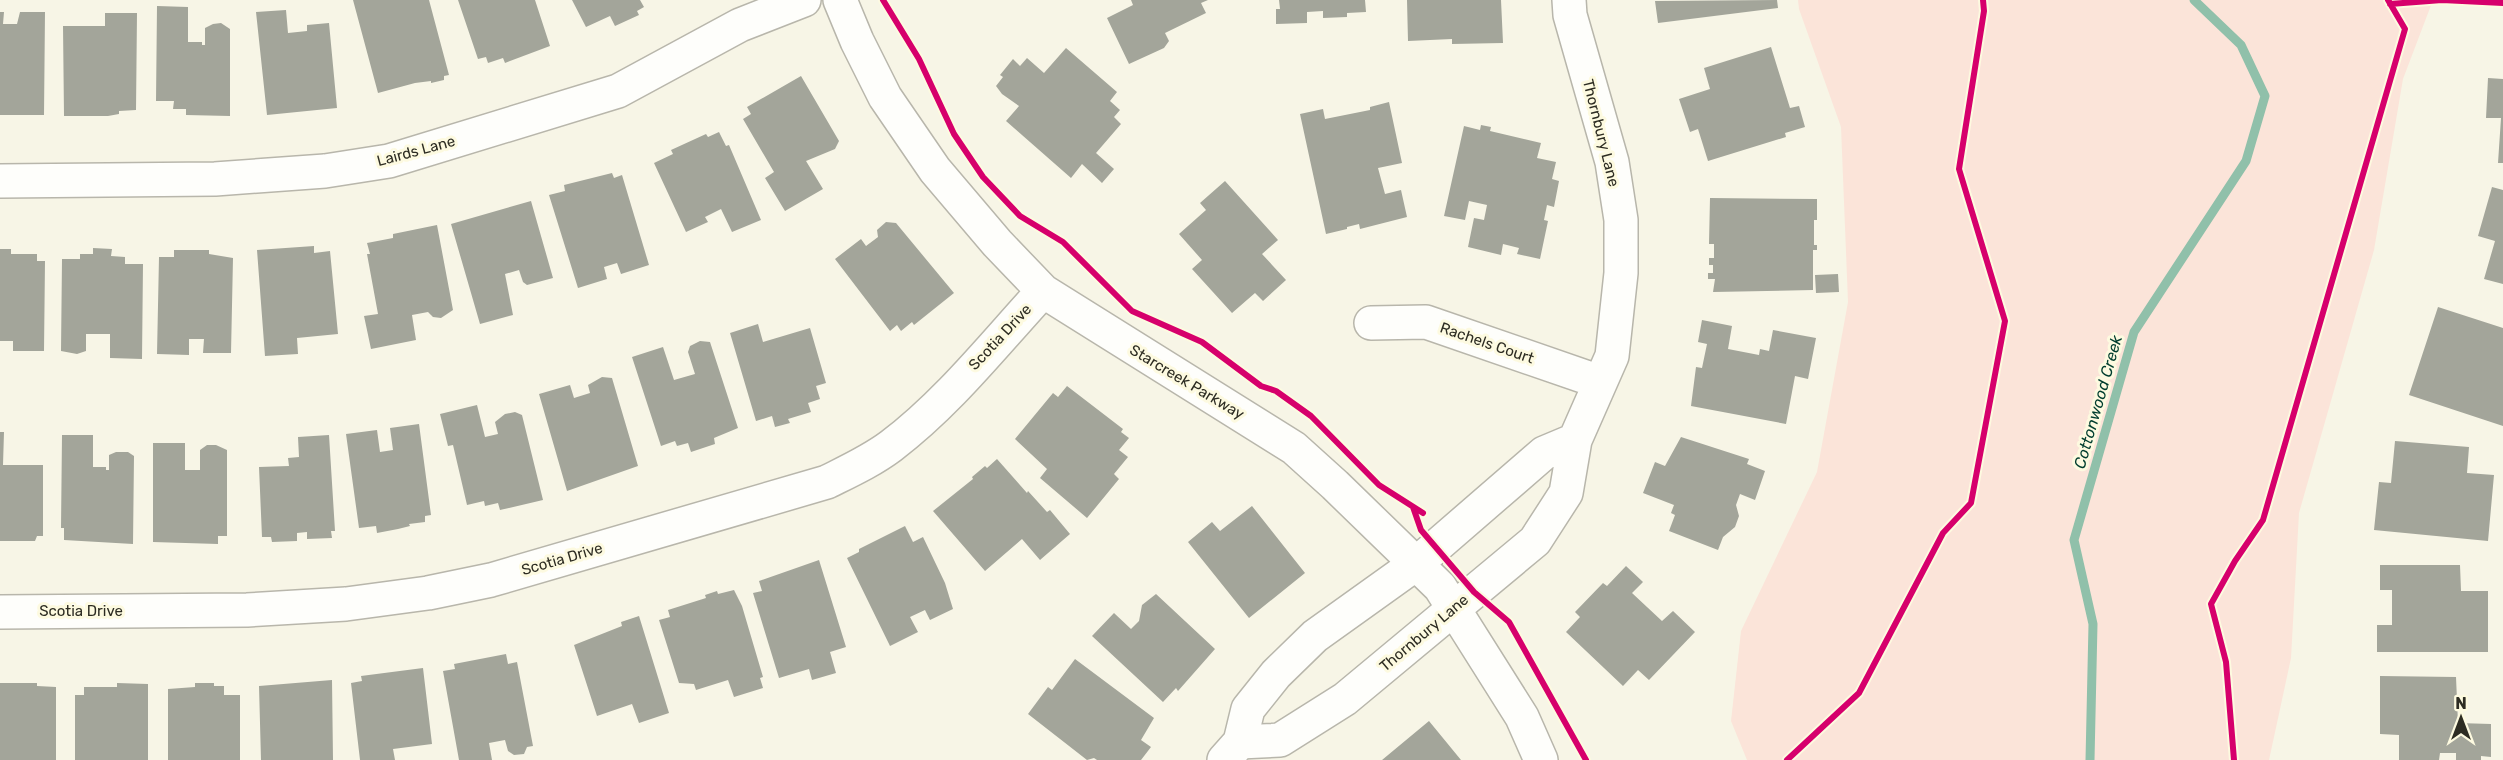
<svg xmlns="http://www.w3.org/2000/svg" width="2503" height="760" viewBox="0 0 2503 760" font-family="Rubik,sans-serif">
<rect width="100%" height="100%" fill="#f7f5e6"/>
<path fill="#fbe4d9" d="M1798,0H2433L2403,79L2374,250L2299,513L2291,658L2269,760H1747L1731,721L1741,631L1817,472L1848,302L1841,127L1799,9Z"/>
<g fill="none" stroke-linecap="round" stroke-linejoin="round">
<path stroke="#90c0aa" stroke-width="9" d="M2090,760L2093,624L2074,540L2134,332L2246,161L2265,96L2241,45L2194,0"/>
</g>
<path fill="#a3a59a" d="M353,0H429L449,75L444,76V80L431,83V81L415,83L378,93Z
M458,0H535L550,46L505,63L503,58L488,63L486,57L478,59Z
M572,0H640L644,7L637,11L639,15L615,26L610,16L586,27Z
M1131,0H1208L1201,3L1206,13L1165,33L1169,41L1164,48L1129,64L1107,18L1133,5Z
M1279,0H1365L1366,12L1347,13V17L1323,18V11L1307,12V23L1276,24V9H1280Z
M1407,0H1501L1503,43L1452,44V39L1408,41Z
M1777,0L1778,8L1658,23L1655,1Z
M157,6L188,7V42H202V45H205V28L213,24L221,23L230,29V116L186,115V109H173L174,101H156Z
M286,10L288,33L307,31V25L329,23L337,108L267,115L256,12Z
M0,12H4L3,24H17L20,12H45L44,115H0Z
M105,13H137L136,110L119,111V114L108,116H64L63,26H105Z
M1771,47L1790,108L1799,106L1805,127L1785,133L1786,137L1708,161L1698,129L1690,132L1679,99L1710,89L1704,68Z
M1066,48L1117,92L1110,101L1120,110L1114,117L1121,124L1096,153L1114,169L1102,183L1082,164L1071,178L1006,121L1019,106L1002,94L996,86L1003,77L1000,75L1013,59L1020,66L1027,58L1044,73Z
M801,76L839,141L835,149L806,161L823,189L785,211L765,178L774,172L743,119L751,114L747,107Z
M2488,78L2503,79V163H2498L2501,118H2486Z
M1389,102L1402,163L1378,168L1385,194L1401,190L1407,217L1360,229L1359,224L1347,227V229L1326,234L1300,114L1323,109L1325,119L1370,110V107Z
M1481,125L1491,127L1490,131L1541,143L1537,158L1556,162L1552,179L1559,181L1554,207L1547,205L1544,220L1548,221L1540,259L1517,254L1519,248L1503,244L1501,255L1468,247L1474,218L1484,220L1487,205L1469,201L1465,220L1444,216L1464,126L1480,130Z
M719,132L726,146L729,145L761,220L732,232L721,209L705,217L708,222L686,232L654,163L673,154L671,150L706,134L708,137Z
M612,173L614,178L622,175L649,265L621,274L617,263L604,267L607,279L578,288L549,195L565,191L564,185Z
M1225,181L1278,240L1262,254L1286,280L1263,301L1255,293L1232,313L1192,269L1202,260L1179,234L1206,210L1200,203Z
M2492,187L2503,190V284L2484,279L2495,241L2478,236Z
M1710,198L1817,199V220H1814V245H1817V250H1813V290L1713,292L1715,279H1708V273H1713V265H1709V258H1714V244H1709Z
M531,201L553,278L527,285L523,282L519,270L505,274L513,315L480,324L451,224Z
M886,222L896,223L954,293L914,325L912,322L901,331L897,325L890,331L835,259L861,239L866,246L878,237L877,230Z
M437,225L453,310L441,318L433,317L428,312L412,315L416,340L371,349L364,316L378,314L367,254H370L367,243L393,238V234Z
M314,246V253L330,251L338,334L297,338L298,354L265,356L257,250Z
M93,248L112,249L111,256L125,257V264H143L142,359L110,358V334H86V351L77,354L61,351L62,259H80V254H93Z
M0,249H11V254H37V261H45L44,351H13V341H0Z
M174,250H209V254L233,258L231,353H203L204,339H189V355L157,354L159,257H174Z
M1838,274L1839,292L1816,293L1815,275Z
M2438,307L2503,328V426L2409,395Z
M1702,320L1732,326L1728,349L1759,355L1760,349L1769,351L1773,330L1816,338L1808,379L1795,376L1786,424L1691,406L1696,367L1702,368L1707,344L1698,342Z
M758,324L763,342L810,328L826,383L816,386L820,399L808,403L811,412L788,419L790,423L775,427L772,416L756,421L730,333Z
M700,341L710,342L738,428L714,438L715,444L691,452L688,443L677,446L675,441L661,446L632,357L663,347L674,380L695,374L688,352L690,346Z
M602,377L612,378L638,466L567,491L539,394L570,385L574,398L590,393L588,385Z
M1067,386L1123,429L1121,432L1129,438L1119,450L1128,457L1114,474L1119,479L1087,518L1040,478L1047,469L1015,439L1053,393L1058,397Z
M477,405L485,437L498,434L495,422L505,414L515,412L522,415L543,500L500,510L498,503L485,506L484,501L467,505L453,445L448,446L440,414Z
M419,424L431,515L425,516V522L409,524L410,526L398,529L377,533L376,526L359,528L346,434L377,430L380,452L393,450L390,428Z
M0,432H4L3,465H43V536H37L35,541H0Z
M62,435H93V467H106V470H109V455L116,452H128L134,456L133,544L64,540V528H61Z
M329,435L335,531H331L332,538L307,539V532L297,533V541L272,542L271,537H262L259,467L289,466L288,458L299,457L298,437Z
M1681,437L1749,459L1747,464L1765,471L1755,500L1740,494L1736,505L1739,516L1735,527L1723,537L1718,550L1669,531L1675,515L1671,513L1674,505L1643,493L1655,462L1665,466Z
M2395,441L2469,447L2467,473L2494,475L2488,541L2374,530L2379,482L2391,483Z
M153,443H185V470H200V450L207,445H216L227,450V536H218V544L153,542Z
M997,459L1027,493L1028,491L1047,512L1050,510L1070,534L1040,560L1022,539L985,571L933,511L973,479L972,477L985,466L987,468Z
M1252,506L1305,573L1249,618L1188,542L1212,522L1220,531Z
M905,526L913,542L923,537L945,583L953,609L930,620L925,610L910,617L918,632L890,646L847,558L859,552V549Z
M819,560L846,647L830,652L836,673L812,680L809,669L779,678L753,593L762,591L759,581Z
M2380,565H2460L2461,591H2488V652H2377V625H2392V590H2380Z
M1626,566L1643,582L1632,593L1662,621L1673,611L1695,632L1649,680L1638,670L1623,686L1566,632L1580,617L1575,612L1603,583L1607,586Z
M734,590L742,606L763,677L760,678L763,688L734,697L728,680L696,690L694,684L679,683L659,620L670,617L668,610L706,598L705,595L717,591L718,594Z
M1156,594L1215,649L1178,691L1176,688L1163,702L1092,636L1114,613L1131,629L1139,621L1142,605Z
M639,616L669,713L639,723L632,704L597,716L574,645L622,626L621,622Z
M506,654L508,664L517,662L533,746L527,747L524,754L514,755L508,751L505,740L489,743L492,760H459L443,671L455,669L454,664Z
M1075,659L1154,718L1141,740L1151,747L1141,760H1097L1094,758L1087,760L1028,714L1048,687L1052,690Z
M423,668L432,744L393,749L395,760H360L351,683L362,681L361,676Z
M2380,676L2456,677L2458,723L2491,724V757L2481,756V760H2456V753H2440L2439,760H2399V735L2380,734Z
M332,680L333,760H261L259,686Z
M0,683H37V686L56,687V760H0Z
M117,683L148,684V760H75V695H84V687H117Z
M195,683H214V686H224V695H240V760H168V689L195,687Z
M1429,721L1461,760H1382Z"/>
<g fill="none" stroke-linecap="round" stroke-linejoin="round">
<g stroke="#b8b6ab" stroke-width="36">
<path id="minor" d="M840,0L857,41L885,97L935,170L997,243L1043,291L1294,448L1335,485L1440,587L1522,717L1541,760
M0,181L215,179L325,171L389,161L618,91L740,25L804,0
M1371,323L1426,322L1600,382
M0,612L247,610L346,604L428,593L491,580L827,482C849,471 871,461 891,446C948,403 995,343 1043,291
M1240,742L1280,740L1345,699L1535,541L1566,493L1575,440L1612,356L1621,273V220L1612,162L1570,15L1569,0
M1224,760L1240,742L1248,709L1276,674L1315,636L1417,563L1544,453L1575,440"/>
</g>
<use href="#minor" stroke="#fefefb" stroke-width="33"/>
<g stroke="#fdfae0" stroke-width="10">
<path id="cycleway" d="M883,0L919,59L954,134L983,177L1020,216L1063,242L1132,311L1202,342L1261,386L1276,391L1311,416L1379,485L1423,513
M2390,4L2442,0L2503,3
M1413,507L1421,530L1474,592L1509,622L1586,760
M1787,760L1859,693L1943,533L1971,503L2005,321L1959,169L1984,11L1983,0
M2234,760L2226,662L2211,604L2235,561L2263,520L2405,29L2388,0"/>
</g>
<use href="#cycleway" stroke="#d6006c" stroke-width="6"/>
</g>
<g text-anchor="middle" dominant-baseline="central" stroke-width="6" stroke-linejoin="round" paint-order="stroke">
<g font-size="15" fill="#2d2c22" stroke="#fdfae0">
<text transform="translate(1601 133) rotate(76)">Thornbury Lane</text>
<text transform="translate(416 151) rotate(-15)">Lairds Lane</text>
<text transform="translate(1000 337) rotate(-47)">Scotia Drive</text>
<text transform="translate(1487 343) rotate(19)">Rachels Court</text>
<text transform="translate(1187 382) rotate(31)">Starcreek Parkway</text>
<text transform="translate(562 559) rotate(-16)">Scotia Drive</text>
<text x="81" y="611">Scotia Drive</text>
<text transform="translate(1424 633) rotate(-40)">Thornbury Lane</text>
</g>
<g font-size="16" font-style="italic" fill="#003d2e" stroke="#fdfae0">
<text transform="translate(2098 402) rotate(-74)">Cottonwood Creek</text>
</g>
</g>
<g transform="translate(2461 718)" stroke="#fdfae0" stroke-width="4.5" paint-order="stroke">
<path d="M0-4.5L10 22L0 15L-10 22Z" fill="#2d2c22"/>
<text y="-9" font-size="16" font-weight="bold" text-anchor="middle" fill="#2d2c22">N</text>
</g>
</svg>
